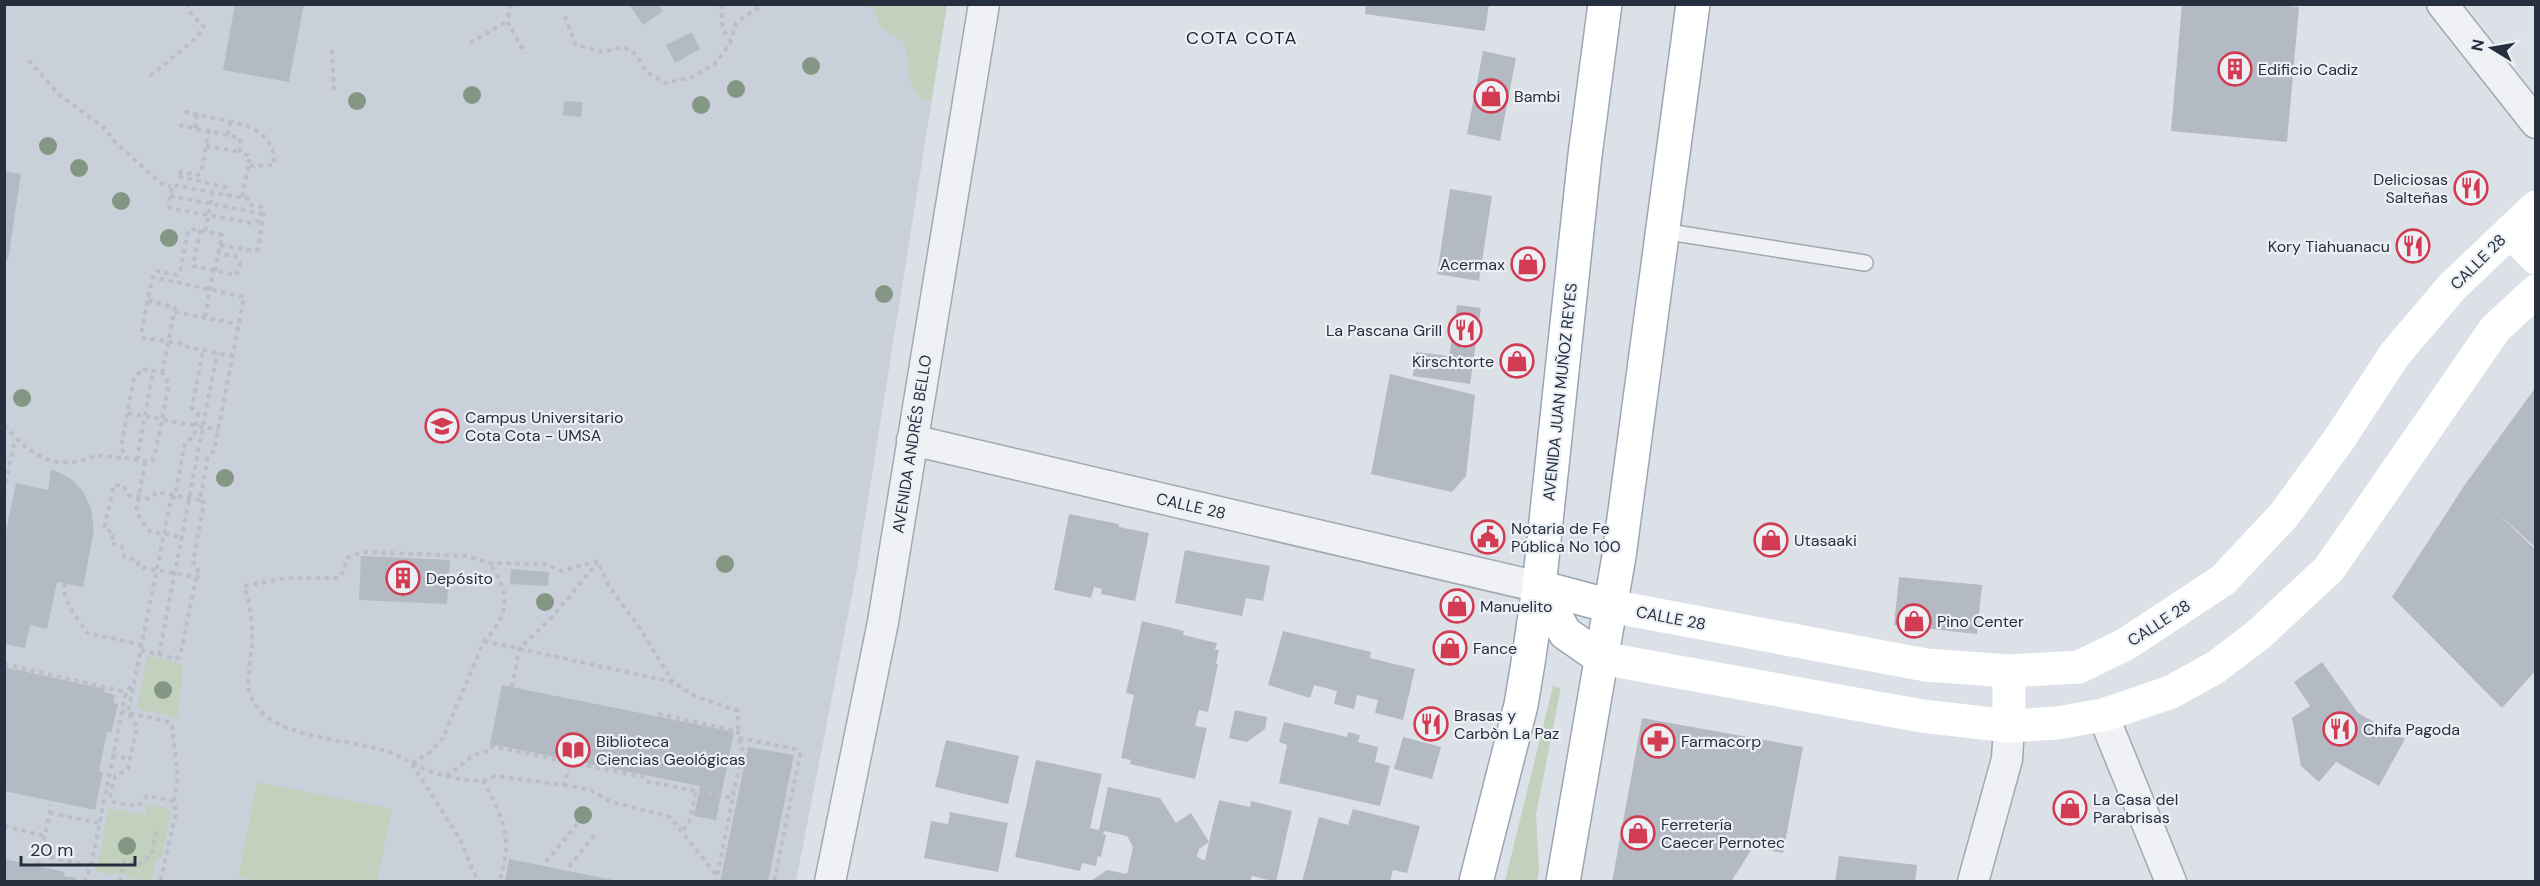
<svg xmlns="http://www.w3.org/2000/svg" width="2540" height="886" viewBox="0 0 2540 886" font-family="'DM Sans',sans-serif">
<rect width="100%" height="100%" fill="#dce1e7"/>
<path fill="#cad0d9" d="M5,5H947L857,569L796,881L5,882Z"/>
<path fill="#c2d1bd" d="M866,5H947L931,101L922,99C901,79 913,64 904,45C899,34 889,36 882,28C875,19 879,12 866,5Z
M147,656L183,664L178,718L137,709Z
M1553,686L1560,688V692L1536,815L1539,870L1537,881H1505Z
M257,782L392,809L377,881L258,882L238,877Z
M147,804L168,808L167,810L171,811L161,859H156L152,880L148,881L128,878V875L115,872L114,875L96,871L109,808L145,815Z"/>
<path fill="#b4bac4" d="M235,4H304L289,82L223,70Z
M629,4H657L663,11L643,25Z
M1366,4H1489L1485,31L1365,14Z
M2182,4H2269L2299,7L2287,142L2171,131Z
M692,32L700,49L675,63L666,45Z
M1483,51L1516,58L1500,141L1467,134Z
M564,101L583,102L581,117L563,115Z
M4,171L21,174L8,260H4Z
M1450,189L1492,196L1479,281L1437,274Z
M1457,305L1481,308L1470,384L1413,376L1416,352L1449,356Z
M1390,374L1475,395L1466,476L1452,492L1371,474Z
M2536,387V548L2494,510L2536,550V670L2502,708L2392,597L2466,483Z
M51,469L70,478L83,491L91,508L94,530L83,587L57,582L47,629L30,625L25,648L4,644V540L16,483L48,490Z
M1069,514L1119,524V527L1149,533L1135,601L1101,594L1102,589L1094,587L1091,598L1054,590Z
M1185,550L1270,566L1263,601L1246,598L1242,616L1175,603Z
M361,556L450,560L447,604L359,600Z
M511,569L549,572L548,586L510,584Z
M1899,577L1982,585L1977,634L1894,625Z
M1142,621L1184,631L1183,635L1217,643L1215,650H1219L1216,664H1218L1208,712L1199,710L1195,726L1207,728L1195,779L1130,764L1131,760L1121,758L1134,695L1126,693Z
M1283,631L1371,652L1370,658L1415,669L1403,720L1375,713L1378,700L1357,695L1354,709L1334,704L1337,691L1314,685L1310,698L1268,685Z
M2322,662L2358,713L2405,739L2379,786L2336,762L2319,782L2301,766L2292,718L2310,706L2294,682Z
M4,667L105,689L104,692L115,695L113,703L118,704L111,733L107,732L99,772H103L95,810L4,791Z
M502,685L734,732L716,820L694,816L700,786L490,744Z
M1235,710L1267,717L1265,729L1247,742L1229,738Z
M1642,718L1803,747L1783,853L1753,847L1731,882H1612Z
M1284,722L1347,737L1348,732L1360,735L1358,742L1378,747L1375,762L1390,766L1380,806L1279,783L1287,745L1279,742Z
M1403,737L1441,747L1432,779L1394,769Z
M946,740L1019,756L1008,804L935,787Z
M748,747L794,755L768,882H720Z
M1036,760L1102,774L1090,828L1099,830L1108,787L1160,798L1176,823L1191,813L1209,842L1199,849L1197,856L1202,860H1205L1209,842L1219,800L1250,807L1251,801L1292,811L1276,882L1252,876L1250,882H1089L1107,870L1127,874L1133,847L1127,836L1104,831L1103,834L1106,835L1101,857L1098,856L1096,866L1082,863L1080,871L1015,857Z
M1353,809L1420,826L1407,873L1393,870L1390,882H1302L1319,817L1348,825Z
M950,812L1008,823L998,872L924,858L931,821L948,824Z
M1839,856L1917,865L1915,882H1835Z
M4,859L65,872L64,876L76,878L75,882H4Z
M509,859L613,880V882H505Z"/>
<g fill="none" stroke-linecap="round" stroke-linejoin="round">
<g stroke="#a2a8b1" stroke-width="18">
<path id="lane" d="M1662,231L1865,263"/>
</g>
<g stroke="#a2a8b1" stroke-width="33">
<path id="street" d="M2442,4L2536,123
M912,440L1539,587
M2103,715L2171,882
M830,882L883,622L984,4
M1973,882L2007,759L2009,726"/>
</g>
<g stroke="#9ba5b3" stroke-width="36">
<path id="primary" d="M1539,587L1565,633L1601,658
M1539,587L1610,606
M1476,882L1521,705L1528,663L1539,587L1585,155L1605,4
M1563,882L1619,556L1693,4"/>
</g>
<path stroke="#bbbfc5" stroke-width="4" stroke-dasharray="4.5 4.5" stroke-linecap="butt" d="M511,4L507,21L525,53
M722,4C721,18 721,29 730,40
M565,16L575,44L602,52L624,47L637,55L646,72L666,83L692,77L715,64L730,44L736,23L763,4
M470,43L507,21
M332,50L334,92
M29,60L57,93L103,127L116,143L161,183L171,187
M150,76L196,38L204,27L190,12L187,4
M179,125L240,138V152L250,156L248,166L274,165C276,126 236,123 208,117C198,115 189,112 180,111
M195,128L197,115
M209,130L201,173L198,175L181,172L177,176L225,187L226,194
M228,135L230,121
M206,146L240,152
M170,196L264,214
M242,197L248,166
M200,230L193,266L236,275L240,263L235,256L219,254
M205,231L213,192
M220,245L255,251L258,249L264,210L261,207L251,205L249,199L173,185L168,205L170,208L251,223L262,220
M215,271L222,235L192,229L188,231L180,272L177,275L157,271L153,274L141,334L144,338L180,343L183,346L232,356
M148,300L175,308L162,373
M175,312L238,324
M205,317L213,271
M143,369L163,373L169,384L155,454L153,460L147,462L126,458L121,447L134,378Z
M128,413L218,430
M4,425C24,447 43,466 75,462C83,460 90,457 98,456C106,455 116,458 126,458
M137,460L153,371
M145,462L136,512L149,531L182,537
M4,492L15,439
M200,500L157,492L150,499L128,495L124,486L114,485L104,528L114,534L111,543L122,547L124,557L137,560L139,567L201,578
M65,583C61,602 78,618 87,633L142,645
M484,641L673,682L695,696L738,711V731
M141,650L176,659L180,656L198,569L193,562L204,503L200,500L208,456L214,451L244,297L153,277
M159,655L217,353
M4,664L126,692
M512,687L519,649L554,615L597,563
M121,711L170,722L172,727L178,778L174,801L176,812L160,882
M658,714L738,731V738L743,746L716,882
M739,738L796,749L800,755L774,882
M490,746L643,777L645,781L696,791
M488,751L474,755L447,776C425,772 409,760 389,752C351,738 259,740 249,690C247,677 250,666 251,653C254,632 251,606 244,586L286,578H339L344,571L347,558L362,552L468,556L489,563L546,564L561,571L598,561L607,583L641,630L673,682
M112,755L130,759
M412,763L429,753L443,738L484,641C510,614 511,594 490,564
M412,764L460,839L478,882
M447,776L463,780L483,781C493,798 506,823 506,844C507,856 502,869 500,882
M483,781L496,776L564,785L569,769
M564,785L591,790L609,801L670,817L717,876
M174,801L147,796L138,806L113,802L110,797L115,776L128,769L137,726L128,713L171,499L175,496L185,442L194,437L198,414L192,408L203,350
M50,813L98,823
M4,826L45,836
M683,830L690,820L696,791L733,798
M41,855L91,866
M546,862L578,823
M36,863L39,864L51,807L49,805
M569,867L594,835
M84,882L91,866L126,692L134,683
M103,882H111
M120,882L124,861L140,864L152,854L156,831"/>
<use href="#lane" stroke="#eff1f5" stroke-width="15"/>
<use href="#street" stroke="#eff1f5" stroke-width="30"/>
<path stroke="#fff" stroke-width="33" d="M2510,231L2536,258
M1610,606L1926,665L2009,671L2079,667L2126,644L2223,580L2284,515L2340,438L2395,354L2452,287L2536,207
M1601,658L1922,716L2009,726L2057,723L2103,715L2171,692L2216,667L2258,635L2329,569L2495,329L2536,291
M2009,671V726"/>
<use href="#primary" stroke="#fff" stroke-width="33"/>
</g>
<g fill="#839784">
<circle cx="811" cy="66" r="9"/>
<circle cx="736" cy="89" r="9"/>
<circle cx="472" cy="95" r="9"/>
<circle cx="357" cy="101" r="9"/>
<circle cx="701" cy="105" r="9"/>
<circle cx="48" cy="146" r="9"/>
<circle cx="79" cy="168" r="9"/>
<circle cx="121" cy="201" r="9"/>
<circle cx="169" cy="238" r="9"/>
<circle cx="884" cy="294" r="9"/>
<circle cx="22" cy="398" r="9"/>
<circle cx="225" cy="478" r="9"/>
<circle cx="725" cy="564" r="9"/>
<circle cx="545" cy="602" r="9"/>
<circle cx="163" cy="690" r="9"/>
<circle cx="583" cy="815" r="9"/>
<circle cx="127" cy="846" r="9"/>
</g>
<defs>
<g id="building-ring" transform="scale(1.725)"><circle r="9.5" fill="#ecf0f5" stroke="#d23c53" stroke-width="1.5"/><path d="M-4-6H4V6H1V3H-1V6H-4ZM-2.5-4.3h1.7v1.8h-1.7ZM.8-4.3h1.7v1.8H.8ZM-2.5-1h1.7V.8h-1.7ZM.8-1h1.7V.8H.8Z" fill="#d23c53"/></g>
<g id="shop-ring" transform="scale(1.725)"><circle r="9.5" fill="#ecf0f5" stroke="#d23c53" stroke-width="1.5"/><path d="M-5-2.5h2.3a2.7 3.5 0 0 1 5.4 0H5L5.5 6h-11ZM-1.5-2.5h3a1.5 2.3 0 0 0-3 0Z" fill="#d23c53"/></g>
<g id="restaurant-ring" transform="scale(1.725)"><circle r="9.5" fill="#ecf0f5" stroke="#d23c53" stroke-width="1.5"/><path d="M-5-6h1v4h1v-4h1v4h1v-4h1v5L-1.5 .5V6h-2V.5L-5-1ZM5-6V6H3V1.5H1.5Q1.5-4 5-6Z" fill="#d23c53"/></g>
<g id="university-ring" transform="scale(1.725)"><circle r="9.5" fill="#ecf0f5" stroke="#d23c53" stroke-width="1.5"/><path d="M0-5L7-2L0 1L-7-2ZM-4 1L0 2.5L4 1V4Q0 6-4 4Z" fill="#d23c53"/></g>
<g id="civic-ring" transform="scale(1.725)"><circle r="9.5" fill="#ecf0f5" stroke="#d23c53" stroke-width="1.5"/><path d="M-.6-6.5H3V-4.5H.6V-3L4-1V1h2V6H-6V1h2V-1L-.6-3ZM-1.2 2.5V6h2.4V2.5Z" fill="#d23c53"/></g>
<g id="pharmacy-ring" transform="scale(1.725)"><circle r="9.5" fill="#ecf0f5" stroke="#d23c53" stroke-width="1.5"/><path d="M-2-6h4v4h4v4h-4v4h-4v-4h-4v-4h4Z" fill="#d23c53"/></g>
<g id="library-ring" transform="scale(1.725)"><circle r="9.5" fill="#ecf0f5" stroke="#d23c53" stroke-width="1.5"/><path d="M-6-4Q-3-5.5-.7-3.5V5Q-3 3-6 4ZM6-4Q3-5.5 .7-3.5V5Q3 3 6 4Z" fill="#d23c53"/></g>
</defs>
<g fill-rule="evenodd">
<use href="#building-ring" x="2235" y="69"/>
<use href="#shop-ring" x="1491" y="96"/>
<use href="#restaurant-ring" x="2471" y="188"/>
<use href="#restaurant-ring" x="2413" y="246"/>
<use href="#shop-ring" x="1528" y="264"/>
<use href="#restaurant-ring" x="1465" y="330"/>
<use href="#shop-ring" x="1517" y="361"/>
<use href="#university-ring" x="442" y="426"/>
<use href="#civic-ring" x="1488" y="537"/>
<use href="#shop-ring" x="1771" y="540"/>
<use href="#building-ring" x="403" y="578"/>
<use href="#shop-ring" x="1457" y="606"/>
<use href="#shop-ring" x="1914" y="621"/>
<use href="#shop-ring" x="1450" y="648"/>
<use href="#restaurant-ring" x="1431" y="724"/>
<use href="#restaurant-ring" x="2340" y="729"/>
<use href="#pharmacy-ring" x="1658" y="741"/>
<use href="#library-ring" x="573" y="750"/>
<use href="#shop-ring" x="2070" y="808"/>
<use href="#shop-ring" x="1638" y="833"/>
</g>
<g text-anchor="middle" dominant-baseline="central" stroke-width="4.5" stroke-linejoin="round" paint-order="stroke">
<g font-size="16" fill="#262f3e" stroke="#ecf0f5" text-anchor="start">
<text x="2258" y="69">Edificio Cadiz</text>
<text x="1514" y="96">Bambi</text>
<text x="2448" y="179" text-anchor="end">Deliciosas<tspan x="2448" dy="18">Salteñas</tspan></text>
<text x="2390" y="246" text-anchor="end">Kory Tiahuanacu</text>
<text x="1505" y="264" text-anchor="end">Acermax</text>
<text x="1442" y="330" text-anchor="end">La Pascana Grill</text>
<text x="1494" y="361" text-anchor="end">Kirschtorte</text>
<text x="465" y="417">Campus Universitario<tspan x="465" dy="18">Cota Cota - UMSA</tspan></text>
<text x="1511" y="528">Notaria de Fe<tspan x="1511" dy="18">Pública No 100</tspan></text>
<text x="1794" y="540">Utasaaki</text>
<text x="426" y="578">Depósito</text>
<text x="1480" y="606">Manuelito</text>
<text x="1937" y="621">Pino Center</text>
<text x="1473" y="648">Fance</text>
<text x="1454" y="715">Brasas y<tspan x="1454" dy="18">Carbòn La Paz</tspan></text>
<text x="2363" y="729">Chifa Pagoda</text>
<text x="596" y="741">Biblioteca<tspan x="596" dy="18">Ciencias Geológicas</tspan></text>
<text x="1681" y="741">Farmacorp</text>
<text x="2093" y="799">La Casa del<tspan x="2093" dy="18">Parabrisas</tspan></text>
<text x="1661" y="824">Ferretería<tspan x="1661" dy="18">Caecer Pernotec</tspan></text>
</g>
<g font-size="16" fill="#262f3e" stroke="#ecf0f5">
<text transform="translate(2478 262) rotate(-45)">CALLE 28</text>
<text transform="translate(1560 392) rotate(-84)">AVENIDA JUAN MUÑOZ REYES</text>
<text transform="translate(912 444) rotate(-81)">AVENIDA ANDRÉS BELLO</text>
<text transform="translate(1191 506) rotate(13)">CALLE 28</text>
<text transform="translate(1671 618) rotate(11)">CALLE 28</text>
<text transform="translate(2159 623) rotate(-33)">CALLE 28</text>
</g>
<g font-size="18" letter-spacing="1.5" fill="#18202e" stroke="#ecf0f5">
<text x="1242" y="38">COTA COTA</text>
</g>
</g>
<rect width="2540" height="886" fill="none" stroke="#262f3e" stroke-width="12"/>
<g transform="translate(2492 48) rotate(281)" stroke="#ecf0f5" stroke-width="4.5" paint-order="stroke">
<path d="M0-4.5L10 22L0 15L-10 22Z" fill="#262f3e"/>
<text y="-9" font-size="16" font-weight="bold" text-anchor="middle" fill="#262f3e">N</text>
</g>
<path d="M21 856v9h114v-9" fill="none" stroke="#262f3e" stroke-width="3"/>
<text x="30" y="856" font-size="18" fill="#262f3e" stroke="#ecf0f5" stroke-width="4.5" paint-order="stroke">20 m</text>
</svg>
